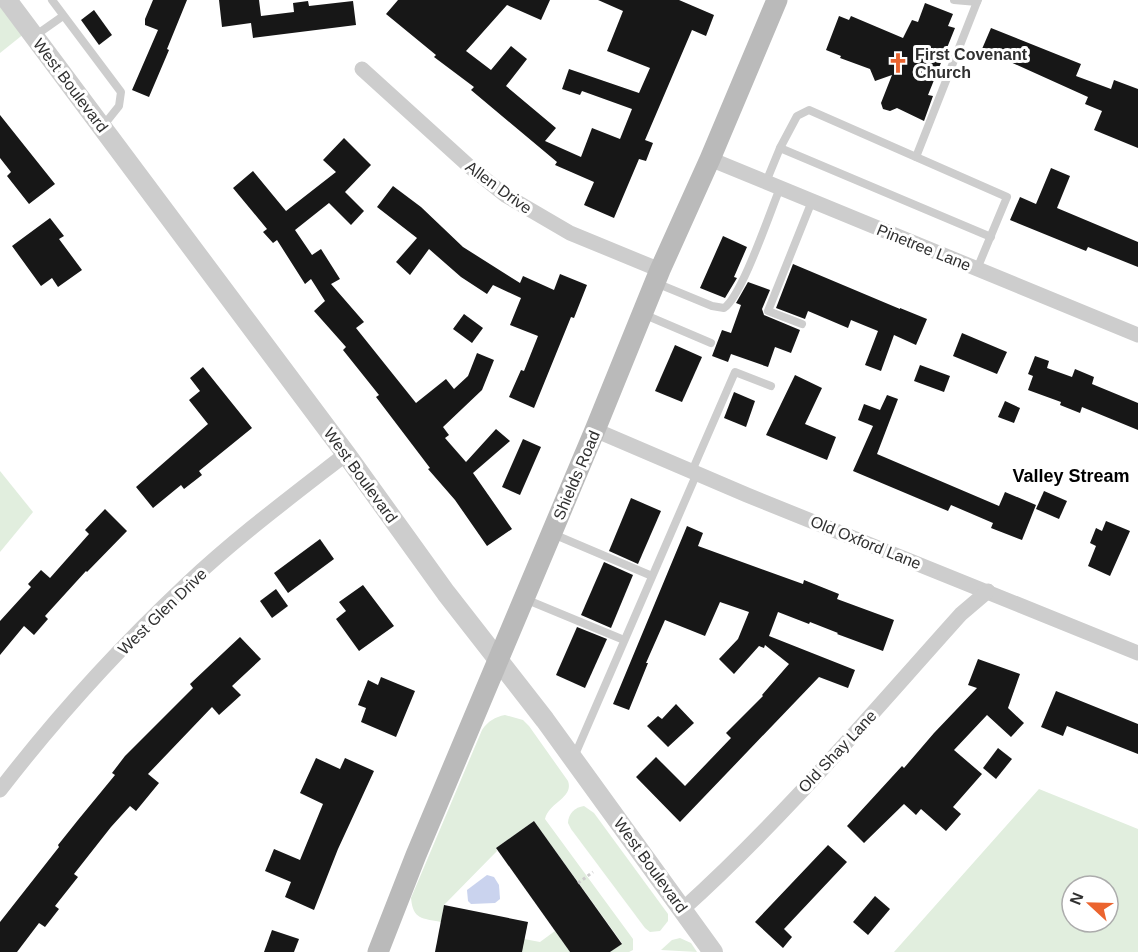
<svg xmlns="http://www.w3.org/2000/svg" width="1138" height="952" viewBox="0 0 1138 952" font-family="Helvetica,sans-serif">
<rect width="100%" height="100%" fill="#fff"/>
<g fill="#e1eede" fill-rule="evenodd">
<polygon points="0,0 30,29 0,53"/>
<polygon points="0,471 33,512 0,552"/>
<path d="M 505,715 L 523,720 L 529,726 L 568,781 C 574,798 549,802 545,819 L 633,939 L 633,950 L 629,952 L 610,952 L 622,943 L 534,821 L 496,848 L 497,851 L 444,905 L 441,922 C 422,918 413,920 411,898 L 482,730 C 488,721 495,717 505,715 Z"/>
<path d="M 1039,789 L 1138,829 L 1138,952 L 894,952 ZM 1072,886 L 1108,886 L 1108,922 L 1072,922 Z"/>
<path d="M 584,806 L 594,813 L 668,914 L 668,921 L 660,931 L 650,932 L 645,928 L 571,829 L 568,823 C 568,814 575,807 584,806 Z"/>
<polygon points="555,931 570,952 521,952 524,939 540,942"/>
<polygon points="680,938 691,943 697,952 661,950 672,940"/>
</g>
<polygon fill="#cad3ee" points="487,875 494,877 499,885 500,899 495,903 471,904 468,901 467,890"/>
<g fill="#171717">
<polygon points="153,0 187,0 167,49 169,50 149,97 132,90 158,30 145,25 145,19"/>
<polygon points="219,0 259,0 261,16 294,12 293,3 308,1 309,6 353,1 356,25 253,38 251,23 222,27"/>
<polygon points="398,0 550,0 541,20 507,5 466,51 491,70 511,46 527,59 506,86 556,128 545,141 581,157 592,128 620,139 632,109 582,91 580,95 562,89 569,69 639,93 650,68 607,51 623,11 598,0 679,0 714,15 706,36 692,30 645,140 653,143 646,161 639,159 614,218 584,205 594,182 555,165 557,162 471,90 474,87 434,57 436,55 386,14"/>
<polygon points="925,3 953,14 948,26 955,28 928,95 933,96 924,121 897,108 890,111 883,109 881,103 892,75 875,81 870,69 840,58 841,56 826,50 839,16 849,20 851,16 903,38 912,20 918,22"/>
<polygon points="94,10 112,35 99,45 81,20"/>
<polygon points="991,28 1081,64 1076,76 1111,89 1114,80 1138,89 1138,148 1094,130 1102,111 1085,104 1088,97 995,55 992,62 979,56"/>
<polygon points="0,115 55,184 29,204 7,176 11,172 0,158"/>
<polygon points="344,138 371,165 345,192 364,211 351,225 329,203 295,230 312,255 321,249 340,279 331,284 364,322 356,328 416,403 446,379 454,389 468,376 477,353 494,360 482,390 443,427 449,435 445,438 466,462 496,429 510,441 473,473 512,529 487,546 455,500 428,469 430,468 376,397 379,395 343,350 346,347 314,311 325,301 311,279 305,284 277,240 273,243 263,232 267,229 233,188 253,171 286,211 336,172 323,160"/>
<polygon points="1051,168 1070,176 1057,208 1138,242 1138,267 1088,247 1086,251 1010,220 1020,197 1036,204"/>
<polygon points="393,186 421,207 463,247 520,283 523,276 554,290 560,274 587,285 574,318 571,317 534,408 509,397 521,370 524,371 538,336 510,325 521,298 493,285 487,294 461,277 429,249 410,275 396,262 417,238 377,207"/>
<polygon points="50,218 64,236 59,239 82,270 58,287 52,278 41,286 12,246"/>
<polygon points="723,236 747,247 734,277 737,278 725,298 700,288"/>
<polygon points="793,264 900,309 900,308 927,319 916,345 894,335 881,371 865,365 878,331 851,320 848,328 808,311 805,319 776,308"/>
<polygon points="748,282 770,290 762,309 764,315 800,330 791,353 775,347 768,367 731,354 728,362 712,356 722,330 731,333 741,305 736,303"/>
<polygon points="464,314 483,328 472,343 453,329"/>
<polygon points="962,333 1007,352 997,374 953,356"/>
<polygon points="675,345 702,357 682,402 655,391"/>
<polygon points="1035,356 1049,361 1047,368 1072,377 1075,369 1094,377 1092,384 1138,403 1138,430 1082,407 1080,413 1060,405 1061,402 1028,390 1033,376 1028,374"/>
<polygon points="920,365 950,376 944,392 914,381"/>
<polygon points="203,367 252,428 199,471 202,475 184,489 181,485 153,508 136,487 208,424 189,400 200,391 190,378"/>
<polygon points="795,375 822,388 805,424 836,437 827,460 766,435"/>
<polygon points="734,392 755,401 746,427 724,418"/>
<polygon points="887,395 898,399 877,454 999,506 1005,492 1036,505 1022,540 991,528 993,523 951,505 948,511 853,471 873,426 858,420 864,404 880,410"/>
<polygon points="1005,401 1020,408 1014,423 998,417"/>
<polygon points="523,439 541,447 520,495 502,487"/>
<polygon points="1044,491 1067,501 1059,519 1036,509"/>
<polygon points="631,498 661,511 638,564 609,551"/>
<polygon points="105,509 127,531 87,572 86,571 45,616 48,619 34,635 24,626 0,655 0,621 31,587 28,584 41,570 50,578 89,534 85,530"/>
<polygon points="1106,521 1130,531 1110,576 1088,566 1096,546 1090,543 1096,528 1102,531"/>
<polygon points="687,526 703,533 698,546 803,584 804,580 839,594 837,599 894,620 883,651 837,634 838,633 810,622 809,624 778,612 769,636 855,670 848,688 819,677 680,822 636,777 656,757 685,786 731,738 726,733 763,696 762,695 789,664 765,645 764,648 759,646 734,674 719,659 738,639 749,612 720,602 705,636 665,620 646,663 648,663 629,710 613,704"/>
<polygon points="320,539 334,559 288,593 274,573"/>
<polygon points="604,562 633,575 611,628 581,615"/>
<polygon points="363,585 394,626 359,651 336,619 346,611 339,602"/>
<polygon points="276,589 288,606 272,618 260,601"/>
<polygon points="577,627 607,639 585,688 556,675"/>
<polygon points="240,637 261,659 232,686 241,695 219,715 212,707 148,774 159,783 136,811 130,806 111,827 74,874 78,877 55,906 59,909 45,927 39,923 17,952 0,952 0,922 59,847 58,845 78,820 115,775 112,773 125,756 193,688 190,684"/>
<polygon points="978,659 1020,674 1008,708 1024,723 1011,737 987,715 954,750 982,774 953,807 961,814 946,831 921,809 916,815 904,804 864,843 847,826 902,766 904,768 934,733 977,688 968,685"/>
<polygon points="381,677 415,691 396,737 361,722 366,708 358,705 368,680 378,685"/>
<polygon points="1056,691 1138,724 1138,754 1067,726 1063,736 1041,727"/>
<polygon points="676,704 694,723 668,747 647,726 658,716 662,719"/>
<polygon points="998,748 1012,759 996,779 983,768"/>
<polygon points="316,758 340,769 345,758 374,771 338,849 314,910 285,897 291,882 265,871 274,849 300,860 323,804 300,793"/>
<polygon points="534,821 622,944 610,952 570,952 496,848"/>
<polygon points="828,845 847,862 784,929 792,937 783,948 755,922"/>
<polygon points="875,896 890,909 868,935 853,922"/>
<polygon points="444,905 528,922 522,952 435,952"/>
<polygon points="272,930 299,939 294,952 264,952"/>
</g>
<g fill="none" stroke-linecap="round" stroke-linejoin="round">
<polyline stroke="#cdcdcd" stroke-width="3" stroke-dasharray="3 3" stroke-linecap="butt" points="578,883 593,872"/>
<g stroke="#cdcdcd" stroke-width="8">
<polyline points="52,0 121,92 119,106 103,126"/>
<polyline points="954,0 977,2 978,0"/>
<polyline points="36,35 63,16"/>
<polyline points="780,148 991,237"/>
<polyline points="916,157 977,2"/>
<polyline points="766,182 780,148 797,116 809,110 1007,197 977,269"/>
<path d="M 656,283 L 712,306 L 724,308 C 742,296 770,212 780,188"/>
<polyline points="643,314 711,343"/>
<polyline points="802,324 768,311 812,201"/>
<polyline points="692,471 735,372 771,386"/>
<polyline points="553,534 652,576"/>
<polyline points="525,599 624,640"/>
<polyline points="574,757 697,473"/>
</g>
<g stroke="#cdcdcd" stroke-width="15">
<polyline points="362,69 470,167 505,195 570,233 660,270"/>
<polyline points="710,159 1138,335"/>
<polyline points="595,430 747,495 1138,653"/>
<path d="M 0,790 C 57,716 119,648 187,584 C 237,537 292,496 346,454"/>
<path d="M 683,909 C 783,819 871,714 961,614 L 988,591"/>
</g>
<polyline stroke="#cdcdcd" stroke-width="20" points="7,0 346,454 446,593 545,720 713,952"/>
<polyline stroke="#bababa" stroke-width="21" points="378,952 416,855 595,430 660,270 710,159 777,0"/>
</g>
<defs>
<g id="church-bare" transform="scale(1.62)"><path d="M-1.2-6h2.4v3.5h3.3v2.4h-3.3V6h-2.4V-.1h-3.3v-2.4h3.3Z" fill="#eb642f" stroke="#fff" stroke-width="2.5" paint-order="stroke"/></g>
</defs>
<g fill-rule="evenodd">
<use href="#church-bare" x="898" y="63"/>
</g>
<g text-anchor="middle" stroke-width="6" stroke-linejoin="round" paint-order="stroke">
<g font-size="16" font-weight="bold" fill="#303030" stroke="#fff" text-anchor="start">
<text x="915" y="60">First Covenant<tspan x="915" dy="18">Church</tspan></text>
</g>
<g font-size="16" fill="#303030" stroke="#fff">
<text transform="translate(71 85) rotate(53)" y="6">West Boulevard</text>
<text transform="translate(499 187) rotate(36)" y="6">Allen Drive</text>
<text transform="translate(924 247) rotate(22)" y="6">Pinetree Lane</text>
<text transform="translate(361 475) rotate(54)" y="6">West Boulevard</text>
<text transform="translate(576 475) rotate(-67)" y="6">Shields Road</text>
<text transform="translate(866 542) rotate(22)" y="6">Old Oxford Lane</text>
<text transform="translate(162 611) rotate(-44)" y="6">West Glen Drive</text>
<text transform="translate(837 751) rotate(-47)" y="6">Old Shay Lane</text>
<text transform="translate(651 865) rotate(54)" y="6">West Boulevard</text>
</g>
<g font-size="18" font-weight="bold" fill="#000" stroke="#fff">
<text x="1071" y="482">Valley Stream</text>
</g>
</g>
<g transform="translate(1090 904) rotate(292)"><circle r="28" fill="#ffffff" stroke="#acacac" stroke-width="1.5"/>
<path d="M0-4.5L10 22L0 15L-10 22Z" fill="#eb642f"/>
<text y="-9" font-size="16" font-weight="bold" text-anchor="middle" fill="#303030">N</text>
</g>
</svg>
